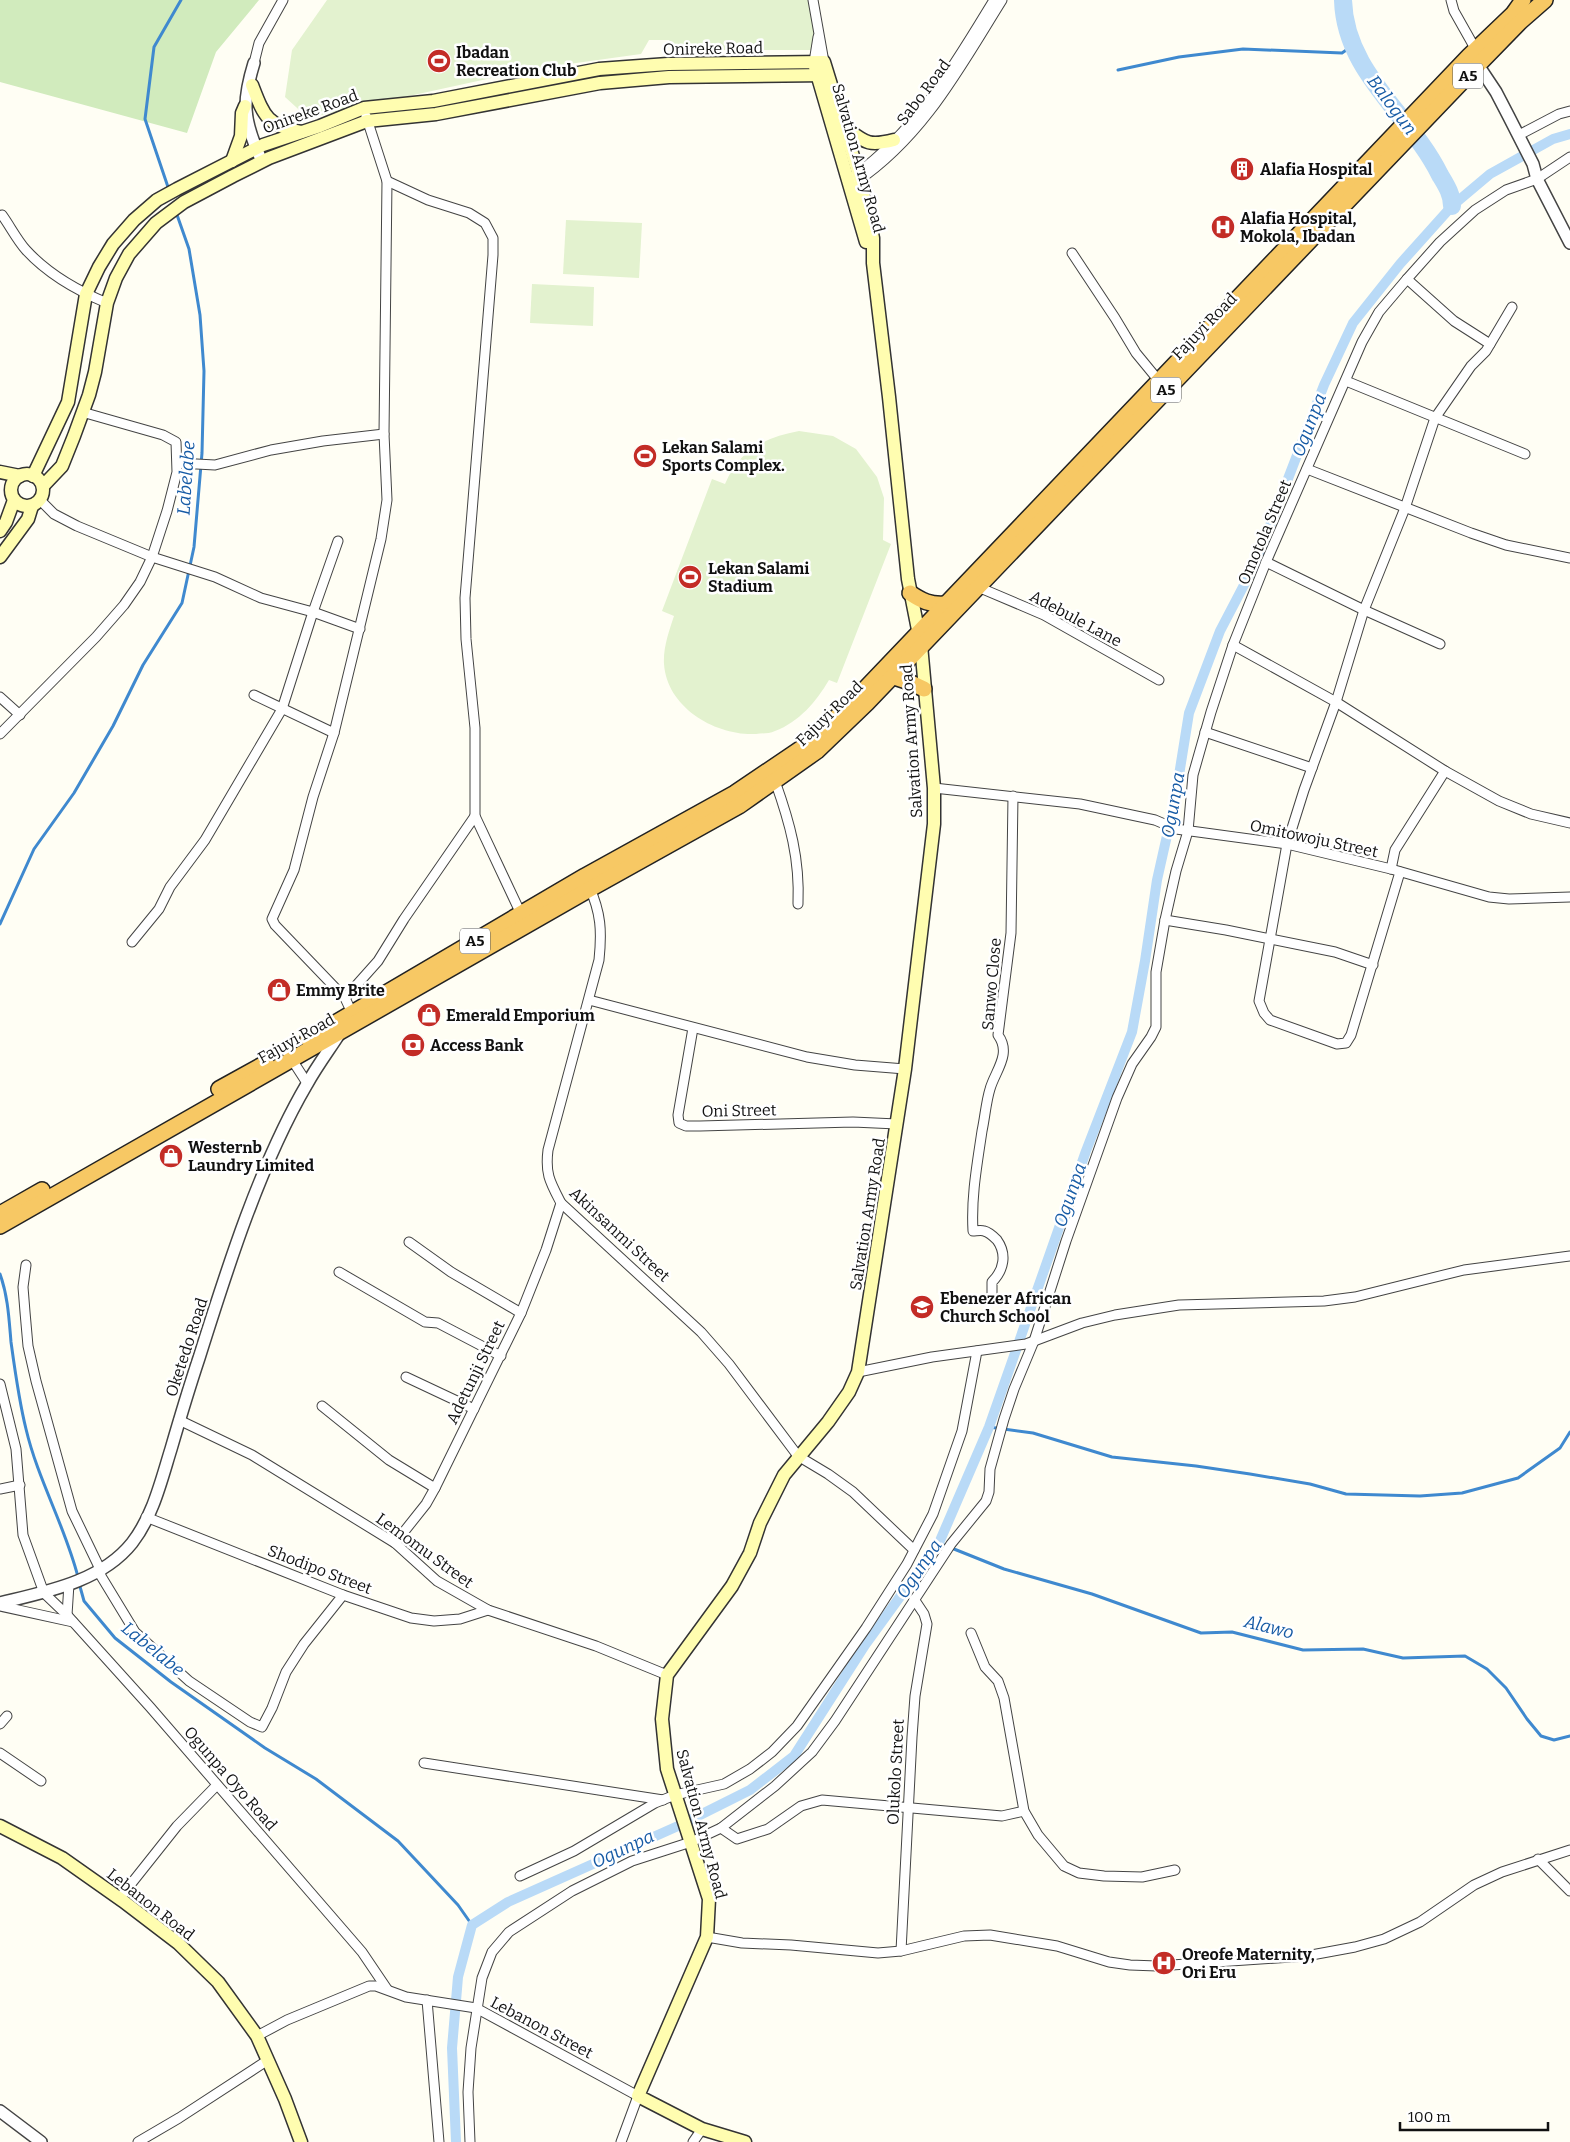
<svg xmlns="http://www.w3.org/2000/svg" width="1570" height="2142" viewBox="0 0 1570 2142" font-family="Bitter,serif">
<rect width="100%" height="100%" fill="#fffef4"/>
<polygon fill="#d1ebbd" points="0,0 259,0 216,52 187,133 0,82"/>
<g fill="#e3f2cf">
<polygon points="327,0 814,0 818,16 813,50 675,50 669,40 649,40 641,54 533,69 308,118 285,97 292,50"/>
<polygon points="566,220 642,223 639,278 563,274"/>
<polygon points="532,284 594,287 593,326 530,323"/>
<path d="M 799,431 L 833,436 L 856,449 L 877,477 L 884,498 L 883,540 L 891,544 L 837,683 L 829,680 C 816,702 799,722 775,731 C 769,734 762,733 756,734 C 716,736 667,708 664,664 C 663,648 669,631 674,616 L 662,611 L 712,479 L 725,484 C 740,449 764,438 799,431 Z"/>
</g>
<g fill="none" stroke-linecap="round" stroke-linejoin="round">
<g stroke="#3f89cf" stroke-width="3">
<polyline points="1118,70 1179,57 1243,49 1342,53 1352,46"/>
<polyline points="169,190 145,119 154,47 181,0"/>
<polyline points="0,924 34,849 74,793 113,726 143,665 182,603 194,547 202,453 204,371 200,315 189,249 176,212"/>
<path d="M 0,1274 C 8,1296 9,1319 11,1342 C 15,1371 19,1401 26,1429 C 38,1480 65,1526 78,1577"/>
<polyline points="989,1427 1033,1433 1112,1457 1196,1466 1250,1474 1310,1484 1346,1494 1420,1496 1462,1493 1518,1478 1560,1448 1570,1432"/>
<polyline points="939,1543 1004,1569 1092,1594 1201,1633 1232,1632 1303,1650 1363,1649 1403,1658 1465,1656 1487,1669 1506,1688 1527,1719 1541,1736 1554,1740 1570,1736"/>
<polyline points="79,1583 84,1601 115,1638 171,1682 265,1748 316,1779 398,1841 458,1905 472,1925"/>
</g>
<polyline stroke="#b9daf7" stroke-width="10" points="456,2142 452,2048 458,1977 472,1925 508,1902 678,1826 750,1790 794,1756 865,1645 939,1543 989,1427 1086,1151 1132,1032 1145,961 1157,880 1175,800 1189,713 1220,631 1256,562 1324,385 1353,323 1400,264 1452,206 1490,174 1553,139 1570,134"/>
<path stroke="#b9daf7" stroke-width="18" d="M 1343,0 C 1345,73 1410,114 1440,175 C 1446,185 1452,194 1452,206"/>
<g stroke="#444" stroke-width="11">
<g id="minor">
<polyline points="813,0 824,62"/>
<polyline points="1451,0 1454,11 1476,50"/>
<polyline points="814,62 818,37"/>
<polyline points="254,63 259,43 283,0"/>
<polyline points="1519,135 1559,114 1570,111"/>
<path d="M 855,175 C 917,130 955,64 994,0"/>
<polyline points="387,181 428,200 469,213 485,223 493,238 493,255 465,598 466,639 475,728 475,816 522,916"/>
<path d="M 856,182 C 924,136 960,67 1002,0"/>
<path d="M 2,215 C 10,226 17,240 26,250 C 47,273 78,291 107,303"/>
<polyline points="1072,253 1115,318 1136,353 1159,381"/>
<polyline points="1407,279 1454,321 1490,344"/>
<polyline points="1346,381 1525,454"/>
<polyline points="178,463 215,465 271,450 323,441 384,434"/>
<polyline points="1307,469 1471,533 1506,545 1570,558"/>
<polyline points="40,500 54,514 77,526 152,557 215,577 261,598 313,612 360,629"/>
<polyline points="1266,562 1364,610 1440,644"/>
<polyline points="978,587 1044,615 1159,680"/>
<polyline points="1233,645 1336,702 1445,771 1499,801 1531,814 1570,823"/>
<polyline points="254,695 334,733"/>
<polyline points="0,697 20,715"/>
<polyline points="1205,732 1312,768"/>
<polyline points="0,734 96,637 124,605 140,582 152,557 167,511 177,472 176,442 163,435 82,412"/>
<path d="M 775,781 C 790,823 800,859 798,904"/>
<polyline points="934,788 1080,804 1155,820 1176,829 1287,844 1391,869 1489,897 1509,899 1570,897"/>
<polyline points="1391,869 1395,850 1445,771"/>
<polyline points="1400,872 1351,1035 1346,1043 1337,1044 1270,1020 1264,1013 1259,1001 1287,844 1304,790 1336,702 1364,610 1405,508 1435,418 1471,366 1486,351 1512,307"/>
<path d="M 589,886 C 601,913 602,931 599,960 L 548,1150 C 545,1174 550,1182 561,1203 L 701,1332 L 729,1364 L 798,1456 L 828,1474 L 853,1492 L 914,1550"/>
<polyline points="1165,920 1226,930 1335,952 1373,965"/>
<polyline points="132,942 159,909 170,887 205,840 282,709 313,612 338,541"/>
<polyline points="345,998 378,961 404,919 475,816"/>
<polyline points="589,1000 807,1057 855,1065 905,1069"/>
<polyline points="352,1013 345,998 275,925 272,919 294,870 313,797 334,733 381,539 387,500 384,434 387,181 366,116"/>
<polyline points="693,1028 678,1115 679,1123 686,1126 700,1126 853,1122 897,1124"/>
<polyline points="287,1052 307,1083"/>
<polyline points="409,1242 451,1272 521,1313"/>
<polyline points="26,1265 23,1287 25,1312 28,1346 36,1381 72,1511 100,1569 101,1576 135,1632 189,1681 250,1722 262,1727 272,1708 286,1672 304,1644 343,1595"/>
<polyline points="339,1272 425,1322 438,1323 501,1356"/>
<path d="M 992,1295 L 992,1282 C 1004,1270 1007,1254 997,1240 C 994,1237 989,1232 984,1231 C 981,1230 976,1231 973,1231 C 971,1197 977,1165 982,1131 C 985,1117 986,1102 990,1089 C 995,1071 1012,1054 998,1035 L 1011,933 L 1013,796"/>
<polyline points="858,1372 932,1357 1026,1344 1082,1323 1115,1315 1179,1305 1324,1301 1355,1297 1464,1270 1570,1256"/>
<polyline points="406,1377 474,1409"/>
<polyline points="0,1384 16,1449 23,1535 44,1593 67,1615 150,1707 362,1952 387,1989"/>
<polyline points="322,1406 389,1460 435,1488"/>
<polyline points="179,1420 252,1455 395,1543 437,1581 488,1610 596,1646 667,1675"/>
<polyline points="0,1489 20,1485"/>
<polyline points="146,1517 343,1595 411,1618 434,1621 460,1619 488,1610"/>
<polyline points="395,1543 426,1504 435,1488 521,1313 546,1250 561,1203"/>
<polyline points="0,1606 73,1622"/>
<polyline points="67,1615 69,1584"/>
<polyline points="971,1633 985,1667 998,1681 1004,1698 1024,1811 1038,1835 1064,1866 1079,1873 1104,1876 1142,1877 1175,1870"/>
<polyline points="0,1724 7,1716"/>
<polyline points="0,1753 41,1781"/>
<polyline points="424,1763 663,1800"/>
<polyline points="721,1828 737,1839 768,1829 801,1806 822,1800 1002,1816 1024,1811"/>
<polyline points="1538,1859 1570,1891"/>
<polyline points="520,1876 574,1851 655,1803 675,1795 724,1784 750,1769 772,1752 797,1726 866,1628 907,1564 933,1514 962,1431 977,1351"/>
<polyline points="119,1899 177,1826 217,1785"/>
<polyline points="707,1937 742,1943 791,1945 878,1953 901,1951 964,1936 990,1935 1057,1946 1109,1962 1130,1965 1157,1966 1306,1956 1355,1947 1384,1939 1420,1922 1474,1885 1502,1872 1570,1850"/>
<polyline points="901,1951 912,1737 915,1696 927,1624 924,1614 914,1599"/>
<polyline points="427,2000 439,2142"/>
<polyline points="257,2036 287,2020 369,1986 376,1986 406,1997 476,2008 638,2096 621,2142"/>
<polyline points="138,2142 179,2118 268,2060"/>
<polyline points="470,2142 468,2092 471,2048 482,1978 492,1952 509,1932 572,1891 632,1861 691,1842 721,1828 775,1786 812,1752 835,1721 951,1544 986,1501 989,1492 990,1469 1004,1419 1014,1389 1034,1341 1066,1241 1117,1098 1132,1064 1151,1037 1156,1027 1156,972 1165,920 1176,871 1188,831 1193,775 1211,712 1233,645 1266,562 1362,342 1379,312 1407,279 1440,242 1475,210 1506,190 1537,179 1570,157"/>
<polyline points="693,2142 702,2129"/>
</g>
</g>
<g stroke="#444" stroke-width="14">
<g id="tertiary">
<path d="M 254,63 C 242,102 243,119 260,157"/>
<polyline points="1478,65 1496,92 1509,117 1533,164 1537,179 1570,243"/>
<path d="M 0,1603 C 45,1592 101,1582 132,1543 C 153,1516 161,1481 171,1449 C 180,1418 189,1388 199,1358 C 227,1269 260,1164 307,1084 C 317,1066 329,1050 340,1033"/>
<polyline points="0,2111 41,2142"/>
</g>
</g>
<g stroke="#333" stroke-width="15">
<g id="secondary">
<polyline points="815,67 866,242"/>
<path d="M 252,85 C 264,116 267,126 301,132"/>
<path d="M 843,126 C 865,142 867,147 894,140"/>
<polyline points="232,161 241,136 242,113 245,106"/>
<polyline points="0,472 20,476"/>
<circle cx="27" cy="490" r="16"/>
<polyline points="33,476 68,402 86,294 99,267 113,244 134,220 157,200 177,189 263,145 320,126 364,108 433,101 599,69 668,64 824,62 860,179 873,238 873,263 889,397 908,579 921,645 934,788 934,824 905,1069 858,1372 849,1392 828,1422 784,1475 760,1523 750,1553 732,1586 667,1675 662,1719 667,1769 709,1899 707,1937 638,2096 702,2129 745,2142"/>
<polyline points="43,486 62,466 74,436 89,395 95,372 107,303 116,278 129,254 156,223 184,202 233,176 269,158 367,121 436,114 600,83 669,77 827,75"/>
<polyline points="0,531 6,522 14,500"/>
<polyline points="0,557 28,519 32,506"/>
<polyline points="0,1826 62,1858 123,1901 178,1943 218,1982 257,2036 285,2099 301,2142"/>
</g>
</g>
<g stroke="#222" stroke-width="18">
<g id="trunk">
<path d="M 910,593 C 922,601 930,605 945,604"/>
<polyline points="891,676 909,682 924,689"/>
<polyline points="308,1039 585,876 735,793 812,741 862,692 1469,56 1513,14 1523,0"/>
<polyline points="219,1089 266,1063"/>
<polyline points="0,1214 42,1190"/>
<polyline points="0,1226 590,889 739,806 817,751 867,703 1478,65 1521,21 1545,0"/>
</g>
</g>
<use href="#minor" stroke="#fff" stroke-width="9"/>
<use href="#tertiary" stroke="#fff" stroke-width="11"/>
<use href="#secondary" stroke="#fffdb0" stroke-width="12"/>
<use href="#trunk" stroke="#f7c864" stroke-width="15"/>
</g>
<defs>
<g id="stadium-disc" transform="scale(1.25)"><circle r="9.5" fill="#c32c26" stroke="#fff"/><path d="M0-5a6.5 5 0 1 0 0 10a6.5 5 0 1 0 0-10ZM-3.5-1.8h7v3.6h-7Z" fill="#fff"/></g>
<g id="building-disc" transform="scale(1.25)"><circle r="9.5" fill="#c32c26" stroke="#fff"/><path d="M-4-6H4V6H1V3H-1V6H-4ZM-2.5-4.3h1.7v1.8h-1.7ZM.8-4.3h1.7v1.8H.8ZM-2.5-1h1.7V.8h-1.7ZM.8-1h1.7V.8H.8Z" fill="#fff"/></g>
<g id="hospital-disc" transform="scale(1.25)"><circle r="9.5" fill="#c32c26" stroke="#fff"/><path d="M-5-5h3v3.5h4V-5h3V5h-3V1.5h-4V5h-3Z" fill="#fff"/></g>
<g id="shop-disc" transform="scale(1.25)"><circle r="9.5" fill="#c32c26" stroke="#fff"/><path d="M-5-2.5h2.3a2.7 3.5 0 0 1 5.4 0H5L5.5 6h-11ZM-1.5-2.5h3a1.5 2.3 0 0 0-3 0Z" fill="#fff"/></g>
<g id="bank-disc" transform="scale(1.25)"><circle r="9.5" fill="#c32c26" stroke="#fff"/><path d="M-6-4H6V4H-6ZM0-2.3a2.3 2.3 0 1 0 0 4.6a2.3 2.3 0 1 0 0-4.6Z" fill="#fff"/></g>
<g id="school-disc" transform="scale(1.25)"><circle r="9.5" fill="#c32c26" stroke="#fff"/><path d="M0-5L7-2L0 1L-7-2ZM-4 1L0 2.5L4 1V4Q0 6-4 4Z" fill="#fff"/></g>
</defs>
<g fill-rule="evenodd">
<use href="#stadium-disc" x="439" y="61"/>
<use href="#building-disc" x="1242" y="169"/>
<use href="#hospital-disc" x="1223" y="227"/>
<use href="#stadium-disc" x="645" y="456"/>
<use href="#stadium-disc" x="690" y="577"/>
<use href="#shop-disc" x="279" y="990"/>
<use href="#shop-disc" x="429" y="1015"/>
<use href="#bank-disc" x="413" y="1045"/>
<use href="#shop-disc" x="171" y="1156"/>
<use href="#school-disc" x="922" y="1307"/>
<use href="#hospital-disc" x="1164" y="1963"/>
</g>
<g text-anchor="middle" stroke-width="5" stroke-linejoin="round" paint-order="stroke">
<g fill="#fff" stroke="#585858" stroke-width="1">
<rect x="1453" y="63.5" width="30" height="25" rx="4"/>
<rect x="1151" y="377.5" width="30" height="25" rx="4"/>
<rect x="460" y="928.5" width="30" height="25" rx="4"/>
</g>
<g font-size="15" font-weight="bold" fill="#111">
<text x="1468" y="81">A5</text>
<text x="1166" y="395">A5</text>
<text x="475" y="946">A5</text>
</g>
<g font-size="16" fill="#111" stroke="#fff">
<text transform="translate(713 48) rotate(-1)" y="6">Onireke Road</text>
<text transform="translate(923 92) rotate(-53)" y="6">Sabo Road</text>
<text transform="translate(310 111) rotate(-20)" y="6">Onireke Road</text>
<text transform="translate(859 158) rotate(74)" y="6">Salvation Army Road</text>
<text transform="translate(1204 326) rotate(-46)" y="6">Fajuyi Road</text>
<text transform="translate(1264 532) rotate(-67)" y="6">Omotola Street</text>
<text transform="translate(1076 618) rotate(28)" y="6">Adebule Lane</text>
<text transform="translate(829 713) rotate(-44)" y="6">Fajuyi Road</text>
<text transform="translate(911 741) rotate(-94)" y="6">Salvation Army Road</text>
<text transform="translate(1314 838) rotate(12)" y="6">Omitowoju Street</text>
<text transform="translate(991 984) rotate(-85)" y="6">Sanwo Close</text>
<text transform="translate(296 1038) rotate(-29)" y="6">Fajuyi Road</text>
<text transform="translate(739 1110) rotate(-1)" y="6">Oni Street</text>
<text transform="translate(867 1214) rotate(-81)" y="6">Salvation Army Road</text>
<text transform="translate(620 1234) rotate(43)" y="6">Akinsanmi Street</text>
<text transform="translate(186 1347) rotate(-72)" y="6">Oketedo Road</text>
<text transform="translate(475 1372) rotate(-64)" y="6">Adetunji Street</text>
<text transform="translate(425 1550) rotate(36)" y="6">Lemomu Street</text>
<text transform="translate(320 1569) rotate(21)" y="6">Shodipo Street</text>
<text transform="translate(895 1772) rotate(-87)" y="6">Olukolo Street</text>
<text transform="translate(231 1778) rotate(49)" y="6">Ogunpa Oyo Road</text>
<text transform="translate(702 1824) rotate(75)" y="6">Salvation Army Road</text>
<text transform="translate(151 1904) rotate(38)" y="6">Lebanon Road</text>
<text transform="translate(542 2027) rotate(28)" y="6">Lebanon Street</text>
</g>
<g font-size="16" font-weight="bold" fill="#111" stroke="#fff" text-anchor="start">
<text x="456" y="58">Ibadan<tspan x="456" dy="18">Recreation Club</tspan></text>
<text x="1260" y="175">Alafia Hospital</text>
<text x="1240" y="224">Alafia Hospital,<tspan x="1240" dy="18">Mokola, Ibadan</tspan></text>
<text x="662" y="453">Lekan Salami<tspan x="662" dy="18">Sports Complex.</tspan></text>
<text x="708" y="574">Lekan Salami<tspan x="708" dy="18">Stadium</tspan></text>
<text x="296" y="996">Emmy Brite</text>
<text x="446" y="1021">Emerald Emporium</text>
<text x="430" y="1051">Access Bank</text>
<text x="188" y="1153">Westernb<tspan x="188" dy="18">Laundry Limited</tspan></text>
<text x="940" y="1304">Ebenezer African<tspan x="940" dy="18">Church School</tspan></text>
<text x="1182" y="1960">Oreofe Maternity,<tspan x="1182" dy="18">Ori Eru</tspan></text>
</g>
<g font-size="18" font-style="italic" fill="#175ba5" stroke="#fff">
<text transform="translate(1392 105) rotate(53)" y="6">Balogun</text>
<text transform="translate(1309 425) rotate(-69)" y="6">Ogunpa</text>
<text transform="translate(186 478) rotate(-86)" y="6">Labelabe</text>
<text transform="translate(1173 805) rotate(-80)" y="6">Ogunpa</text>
<text transform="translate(1070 1195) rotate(-71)" y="6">Ogunpa</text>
<text transform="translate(919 1569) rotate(-56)" y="6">Ogunpa</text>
<text transform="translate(1269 1627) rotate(14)" y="6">Alawo</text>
<text transform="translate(153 1649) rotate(39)" y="6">Labelabe</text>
<text transform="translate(623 1849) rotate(-25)" y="6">Ogunpa</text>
</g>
</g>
<path d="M1400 2122v8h148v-8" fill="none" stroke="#111111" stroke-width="2.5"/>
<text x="1408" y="2122" font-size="15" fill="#111111" stroke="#ffffff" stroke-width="4" paint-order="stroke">100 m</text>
</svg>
